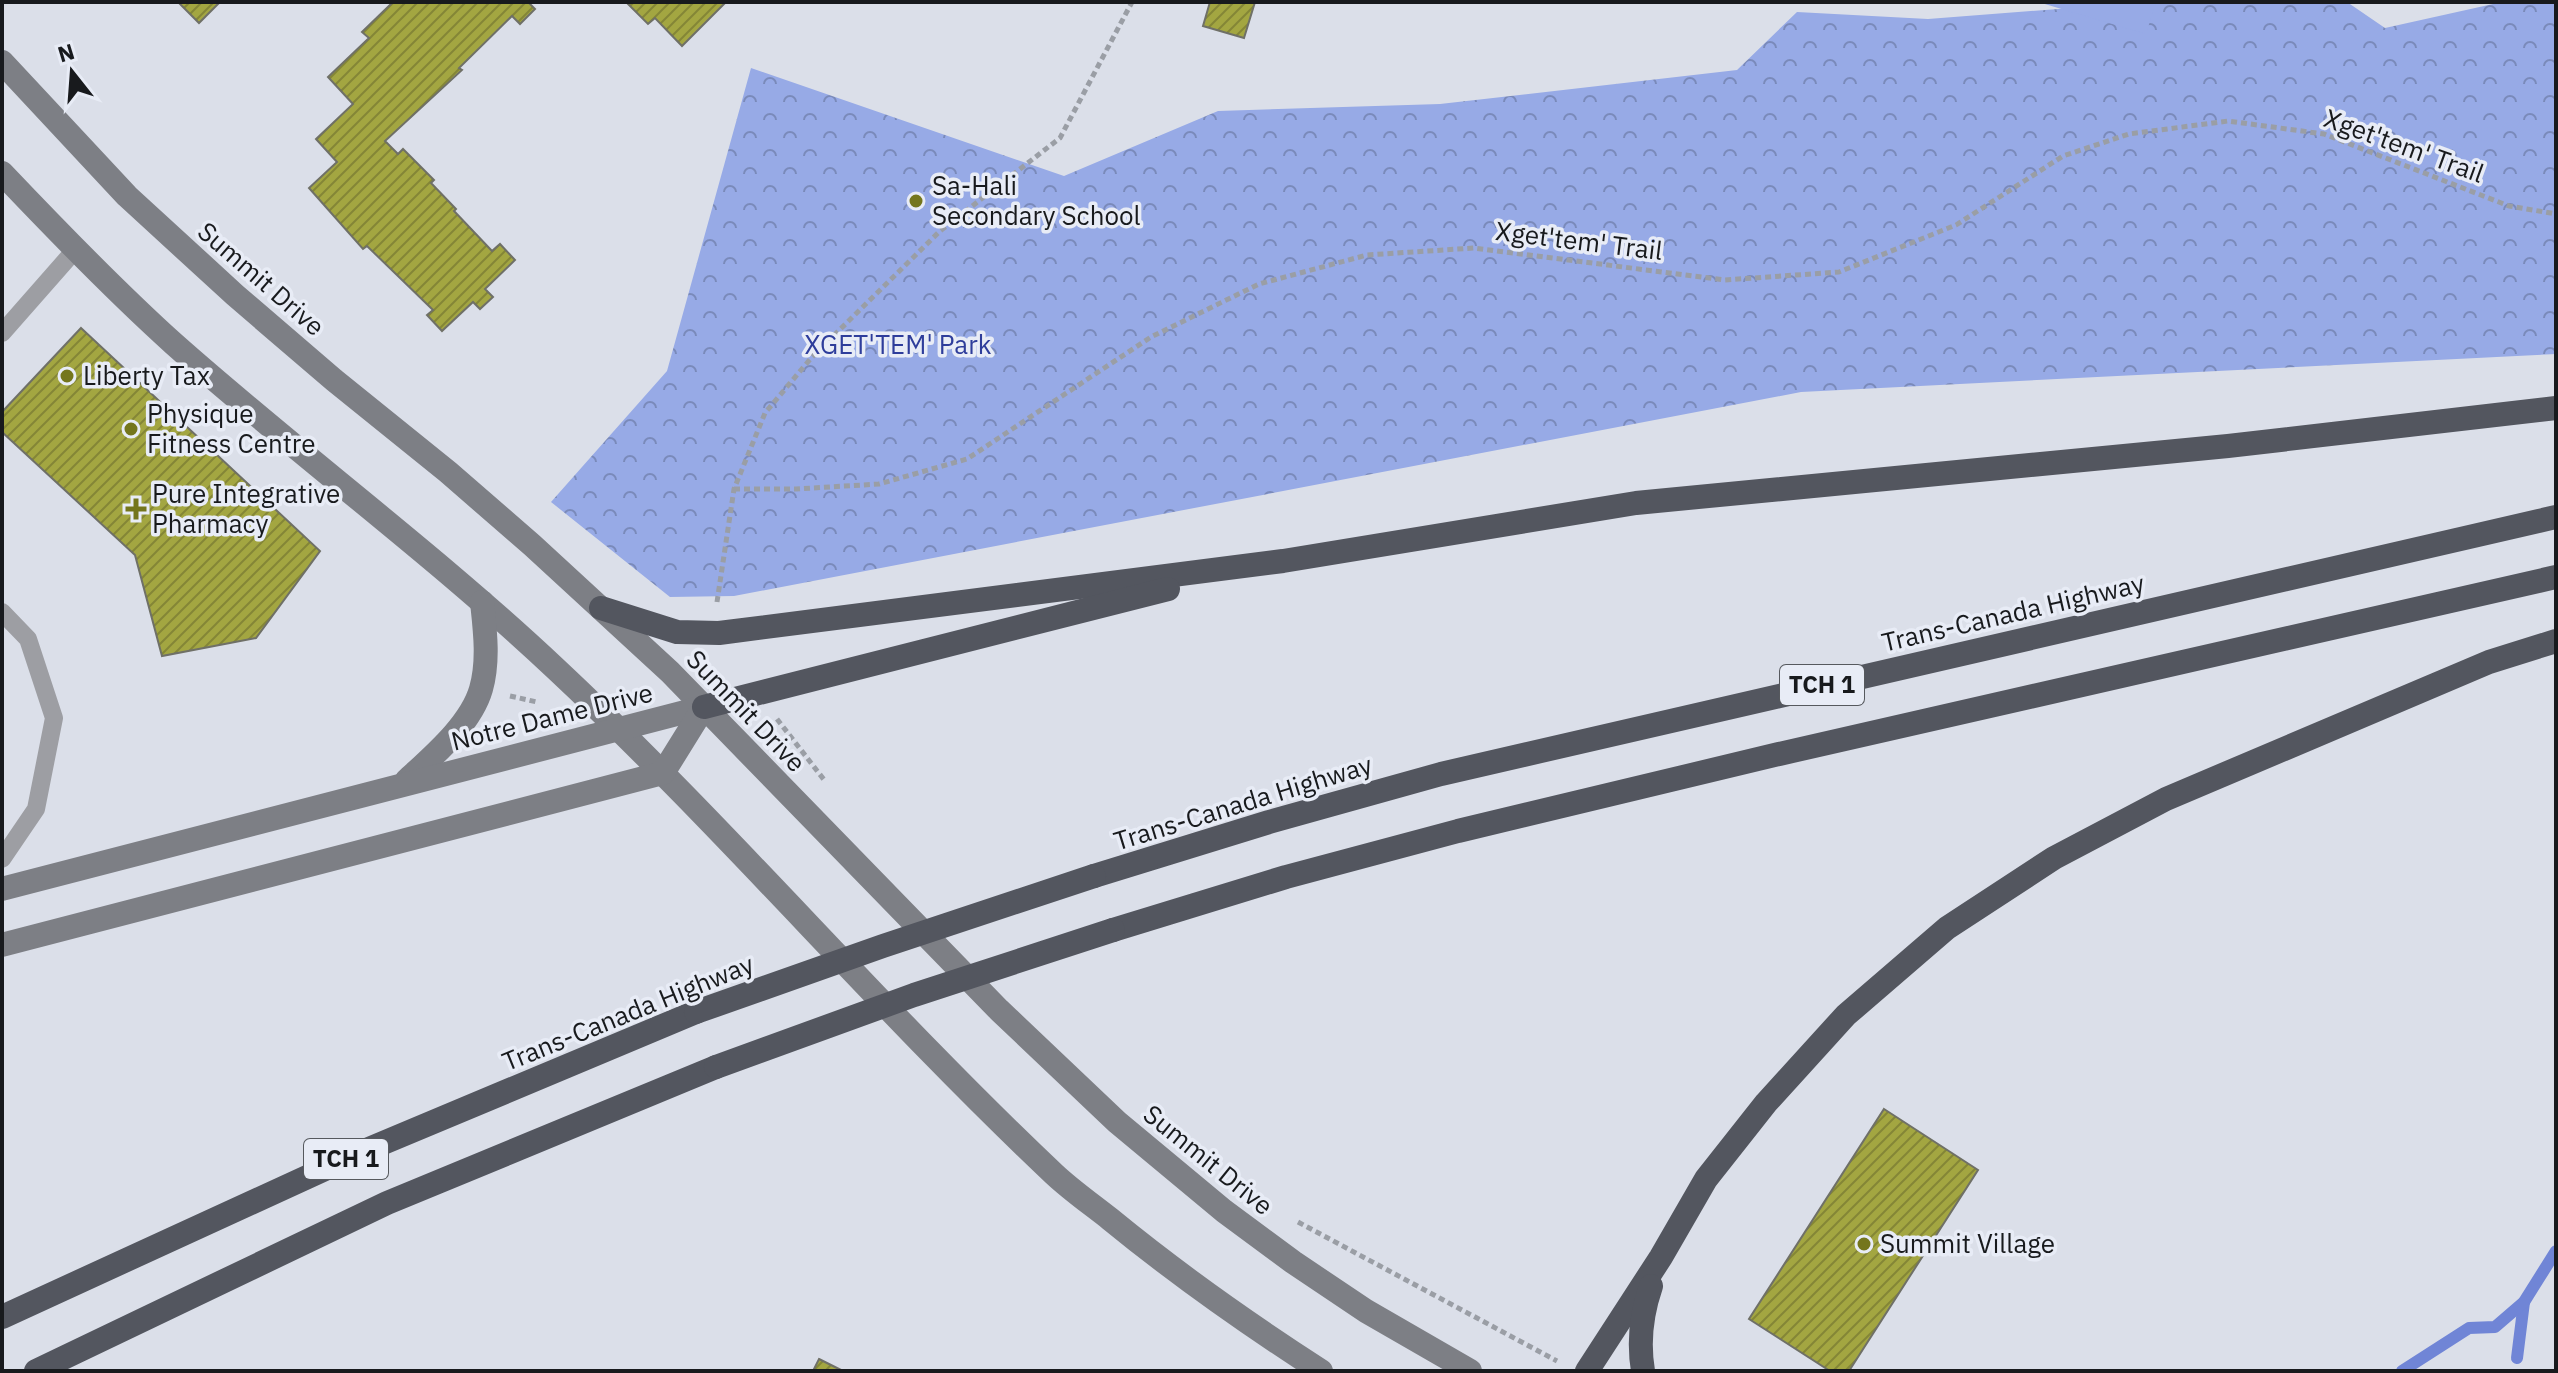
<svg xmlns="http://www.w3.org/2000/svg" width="2558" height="1373" viewBox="0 0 2558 1373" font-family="'IBM Plex Sans',sans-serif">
<defs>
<pattern id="park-crowns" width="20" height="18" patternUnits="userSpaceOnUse" patternTransform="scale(2)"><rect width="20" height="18" fill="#97aae6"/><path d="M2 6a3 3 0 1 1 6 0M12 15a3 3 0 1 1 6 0" fill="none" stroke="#7a8aba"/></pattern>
<pattern id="building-hatch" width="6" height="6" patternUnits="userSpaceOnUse" patternTransform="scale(2)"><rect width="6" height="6" fill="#a3a641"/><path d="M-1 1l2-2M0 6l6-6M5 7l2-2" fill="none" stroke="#848636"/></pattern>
</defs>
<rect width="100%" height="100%" fill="#dbdfe9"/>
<polygon fill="url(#park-crowns)" points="2075,2 2347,2 2385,28 2502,2 2556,2 2556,354 1801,392 734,596 670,597 551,502 667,371 751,68 1064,176 1218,111 1440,104 1737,70 1797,12 1928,19 2071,8"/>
<polygon fill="#97aae6" points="2038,2 2156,2 2146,34"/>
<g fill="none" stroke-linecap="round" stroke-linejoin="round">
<g stroke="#7085d6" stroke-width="12">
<polyline points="2517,1358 2524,1302"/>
<polyline points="2402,1371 2469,1328 2495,1327 2524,1302 2556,1251"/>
</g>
</g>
<g fill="url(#building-hatch)" stroke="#6f7067" stroke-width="2">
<polygon points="178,2 220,2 199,23"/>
<polygon points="393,2 528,2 535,9 520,24 512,16 459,68 462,70 385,141 398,154 403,149 434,180 431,183 456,209 454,211 492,251 500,244 515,260 485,289 493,297 480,309 473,302 442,331 427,315 433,310 367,246 363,249 309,188 337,162 316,139 353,104 328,77 369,38 362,32"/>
<polygon points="626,2 726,2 682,46 655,18 648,24"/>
<polygon points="1210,2 1255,2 1244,38 1203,26"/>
<polygon points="81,328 320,551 256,638 162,656 135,555 2,432 2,412"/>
<polygon points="1884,1109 1978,1170 1849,1371 1830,1371 1749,1319"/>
<polygon points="819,1359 843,1371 813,1371"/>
</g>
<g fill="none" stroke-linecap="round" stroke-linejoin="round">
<g stroke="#9a9ea5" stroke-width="5" stroke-dasharray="6 4" stroke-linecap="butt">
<polyline points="734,489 796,489 879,484 967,459 1151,337 1259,284 1367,255 1474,248 1725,280 1839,272 1956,225 2063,156 2129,134 2228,121 2324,134 2509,206 2556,214"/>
<polyline points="717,602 734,489 765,413 812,357 940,231 1060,138 1132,2"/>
<polyline points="510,696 537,702"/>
<polyline points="777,719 825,781"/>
<polyline points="1298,1222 1557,1361"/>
</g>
<g stroke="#9d9ea3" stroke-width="18">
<polyline points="2,333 75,250"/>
<polyline points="2,612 28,639 54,718 36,809 2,859"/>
</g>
<g stroke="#7d7f85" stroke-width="24">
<polyline points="2,62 127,196 235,295 334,380 448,472 532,545 670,672 999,1010 1117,1122 1224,1211 1293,1262 1366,1311 1470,1371"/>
<path d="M 2,173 C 58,232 114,290 174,344 C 299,455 434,554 556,669 C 729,831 882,1012 1054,1174 C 1071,1190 1091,1204 1110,1219 C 1177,1274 1248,1324 1321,1371"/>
<path d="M 407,780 C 433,756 471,724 481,689 C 489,661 485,630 482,602"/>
<polyline points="2,889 704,707"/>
<polyline points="2,945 663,773 704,707"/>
</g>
<g stroke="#53565f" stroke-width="24">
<polyline points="601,608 677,632 719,633 1283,561 1636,503 2228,446 2556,408"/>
<polyline points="704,707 1168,589"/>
<polyline points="1094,876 1269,822 1441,774 2556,517"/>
<polyline points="1113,930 1286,877 1458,831 1779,754 2556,577"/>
<polyline points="2,1317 364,1151 696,1012"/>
<polyline points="36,1371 387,1203 716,1067"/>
<polyline points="1587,1371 1661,1257 1706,1179 1766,1103 1846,1015 1947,928 2054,858 2166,799 2489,662 2556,641"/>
<path d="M 1643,1371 C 1638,1341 1641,1315 1651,1286"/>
</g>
<g stroke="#53565f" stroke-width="24">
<polyline points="696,1012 883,946 1094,876"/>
<polyline points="716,1067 914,995 1113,930"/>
</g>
</g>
<g fill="#74761d" stroke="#e8ecf6" stroke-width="3">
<circle cx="916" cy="201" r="8"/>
<circle cx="67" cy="376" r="8"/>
<circle cx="131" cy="429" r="8"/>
<path d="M132 497h8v8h8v8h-8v8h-8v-8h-8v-8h8z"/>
<circle cx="1864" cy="1244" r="8"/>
</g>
<g text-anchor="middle" stroke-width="7" stroke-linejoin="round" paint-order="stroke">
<g fill="#e8ecf6" stroke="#56595e" stroke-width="2">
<rect x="1780" y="665" width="84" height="40" rx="6"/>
<rect x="304" y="1139" width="84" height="40" rx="6"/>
</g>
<g font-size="24" font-weight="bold" fill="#181a1d">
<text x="1822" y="693">TCH 1</text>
<text x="346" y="1167">TCH 1</text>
</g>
<g font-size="26" fill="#181a1d" stroke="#e8ecf6">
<text transform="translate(2404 146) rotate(20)" y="9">Xget'tem' Trail</text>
<text transform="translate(1579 241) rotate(7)" y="9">Xget'tem' Trail</text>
<text transform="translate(261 279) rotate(41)" y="9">Summit Drive</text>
<text transform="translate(2013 613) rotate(-13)" y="9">Trans-Canada Highway</text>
<text transform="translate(746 711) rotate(46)" y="9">Summit Drive</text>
<text transform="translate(552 717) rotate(-14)" y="9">Notre Dame Drive</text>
<text transform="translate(1243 803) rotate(-17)" y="9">Trans-Canada Highway</text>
<text transform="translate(628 1013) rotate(-22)" y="9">Trans-Canada Highway</text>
<text transform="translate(1208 1160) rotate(39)" y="9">Summit Drive</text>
</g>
<g font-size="26" fill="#181a1d" stroke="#e8ecf6" text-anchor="start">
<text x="932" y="195">Sa-Hali<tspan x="932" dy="30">Secondary School</tspan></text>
<text x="83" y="385">Liberty Tax</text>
<text x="147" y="423">Physique<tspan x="147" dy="30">Fitness Centre</tspan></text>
<text x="152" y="503">Pure Integrative<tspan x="152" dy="30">Pharmacy</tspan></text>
<text x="1880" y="1253">Summit Village</text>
</g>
<g font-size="26" fill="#2e3d9b" stroke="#e8ecf6">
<text x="898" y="354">XGET'TEM' Park</text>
</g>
</g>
<rect width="2558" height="1373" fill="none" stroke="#181a1d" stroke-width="8"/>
<g transform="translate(72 72) rotate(343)" stroke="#e8ecf6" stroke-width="6" paint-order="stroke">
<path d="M0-6L14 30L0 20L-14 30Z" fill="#181a1d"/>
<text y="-12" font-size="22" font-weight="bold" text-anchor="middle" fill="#181a1d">N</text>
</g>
</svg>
